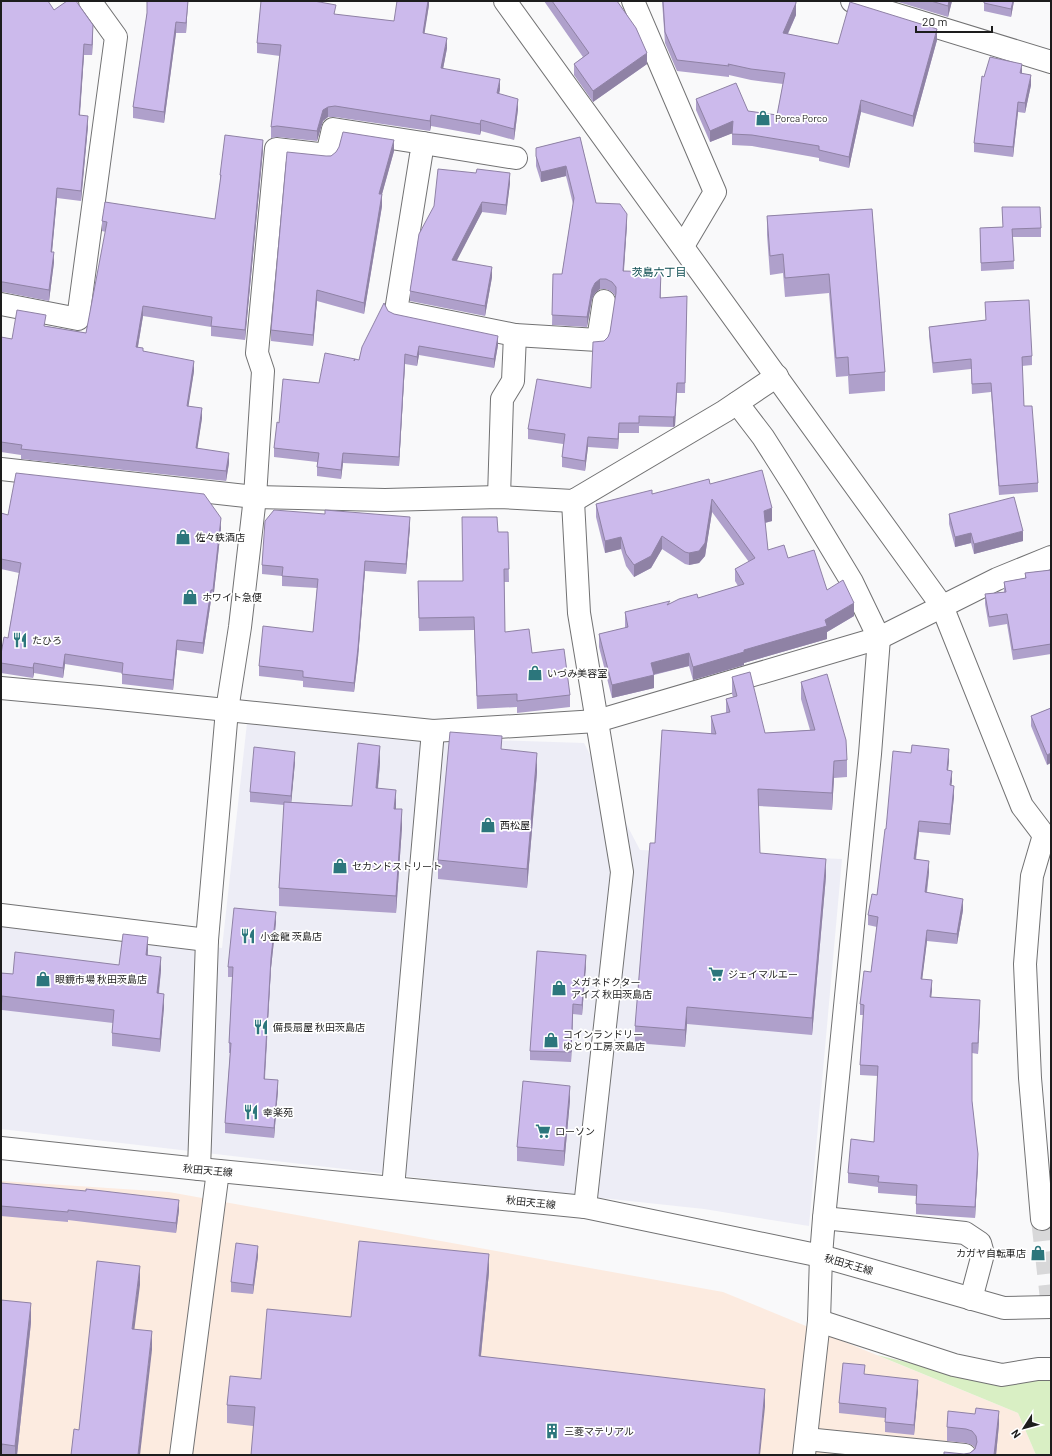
<svg xmlns="http://www.w3.org/2000/svg" width="1052" height="1456" viewBox="0 0 1052 1456" font-family="Barlow,'Noto Sans JP',sans-serif">
<rect width="100%" height="100%" fill="#f9f9fa"/>
<polygon fill="#ededf6" points="247,723 457,739 584,743 640,850 842,859 809,1226 704,1209 507,1188 1,1129 1,923 222,948"/>
<polygon fill="#fcebe0" points="1,1181 169,1192 723,1292 1018,1413 1036,1455 1,1455"/>
<polygon fill="#d9efc4" points="877,1355 993,1383 1051,1377 1051,1455 1036,1455 1018,1413"/>
<g fill="none" stroke-linecap="round" stroke-linejoin="round">
<polyline stroke="#d8d8d9" stroke-width="22" stroke-dasharray="22 11" stroke-linecap="butt" points="1042,1219 1051,1299"/>
<g stroke="#727273" stroke-width="24">
<g id="minor">
<polyline points="505,1 942,606 1022,806 1044,835 1051,838"/>
<polyline points="633,1 715,192 683,246"/>
<polyline points="852,1 1051,62"/>
<polyline points="423,143 516,158"/>
<polyline points="1,304 78,319 116,37 90,1"/>
<polyline points="515,335 598,340 604,301"/>
<polyline points="737,403 763,437 796,489 852,582 879,638 870,754 824,1218 821,1256 819,1321 804,1455"/>
<polyline points="1,469 255,497 385,500 499,497 573,501 725,411 777,376"/>
<polyline points="573,501 579,613 622,872 585,1207"/>
<polyline points="1,688 99,697 433,731 597,721 879,638 997,579 1051,557"/>
<polyline points="1,915 207,940"/>
<polyline points="199,1169 207,940 227,710 240,627 255,497 263,371 257,353 276,149 327,155 333,129 423,143 396,311 515,335 513,381 502,399 499,497"/>
<polyline points="393,1188 433,731"/>
<polyline points="824,1218 965,1233 980,1243 983,1254 971,1299"/>
<polyline points="1042,1219 1030,1078 1025,964 1032,876 1044,835"/>
<polyline points="819,1321 954,1365 1002,1375 1038,1369 1051,1369"/>
<polyline points="806,1439 965,1455"/>
<polyline points="181,1455 218,1171"/>
</g>
</g>
<g stroke="#727273" stroke-width="24">
<polyline id="major" points="1,1148 199,1169 585,1207 821,1256 1004,1308 1051,1307"/>
</g>
<use href="#minor" stroke="#fff" stroke-width="22"/>
<use href="#major" stroke="#fff" stroke-width="22"/>
</g>
<g fill="#afa0cb">
<polygon points="1,1 54,10 93,36 92,55 84,55 80,115 88,126 81,201 57,198 52,252 54,262 49,301 3,292 1,292"/>
<polygon points="147,1 188,1 186,33 176,33 164,123 133,118 133,107 147,13"/>
<polygon points="251,1 314,1 336,15 394,21 429,1 429,5 424,33 447,48 443,69 500,89 499,94 518,109 514,140 481,131 480,135 431,126 430,131 335,117 328,117 323,121 317,141 277,137 271,138 271,127 280,56 257,53 257,43 261,2"/>
<polygon points="544,1 617,1 647,64 593,102 574,75 574,64 583,57"/>
<polygon points="662,1 796,1 796,15 788,34 838,44 937,40 913,127 861,112 849,168 819,161 819,158 752,146 732,145 732,133 710,142 696,110 696,99 748,111 777,115 783,84 751,80 729,75 729,77 677,71 665,43"/>
<polygon points="895,1 952,1 948,17"/>
<polygon points="1014,1 1011,17 984,11 984,3"/>
<polygon points="1022,73 1031,85 1025,113 1018,112 1013,157 974,152 974,143 984,77"/>
<polygon points="580,137 596,203 627,224 624,271 661,282 661,298 687,296 685,393 677,393 675,426 673,427 639,426 639,433 619,433 618,449 588,447 585,471 562,467 562,457 563,444 528,439 528,429 591,388 604,341 608,337 610,332 616,297 612,292 606,289 600,289 595,293 592,299 587,327 552,325 553,274 562,274 573,204 566,176 541,182 536,166 536,148"/>
<polygon points="263,150 245,340 211,336 211,327 143,316 138,347 143,351 194,371 188,406 202,418 197,448 229,463 226,481 21,459 21,455 1,452 1,337 12,339 46,326 86,333 106,232 102,231 102,221 215,219 220,185 220,175"/>
<polygon points="394,151 382,194 382,206 364,314 317,301 313,346 271,341 271,330 326,156"/>
<polygon points="510,183 506,215 482,212 456,261 492,277 485,316 410,301 410,291 419,234"/>
<polygon points="1002,207 1041,228 1041,237 1013,237 1014,269 981,271 980,228 1003,227"/>
<polygon points="872,209 885,372 885,391 849,394 848,376 836,377 829,293 785,297 783,273 770,275 767,235 767,216"/>
<polygon points="985,302 1032,356 1032,365 1022,366 1024,406 1038,483 1038,492 999,495 991,392 972,394 971,369 933,373 929,336 929,327 986,320"/>
<polygon points="388,311 394,314 498,345 494,368 419,355 417,366 405,364 399,466 343,463 341,479 317,476 317,462 274,457 274,448 279,423 319,383 359,360"/>
<polygon points="710,484 772,521 765,523 768,550 788,558 827,590 854,616 827,632 827,639 744,663 744,665 693,680 689,666 654,675 654,688 612,698 599,647 599,634 625,628 625,612 698,598 738,586 735,581 735,569 749,562 712,512 705,556 699,563 689,565 685,564 662,549 651,568 634,577 626,566 621,549 605,553 596,517 596,504"/>
<polygon points="1,513 8,515 221,528 213,601 211,600 203,654 177,650 173,690 122,684 122,673 65,664 63,678 34,673 33,678 1,673 1,654 8,638 19,573 1,569"/>
<polygon points="949,514 1023,541 974,554 971,543 955,547 949,524"/>
<polygon points="410,527 406,574 365,571 358,658 354,692 303,687 303,681 259,676 259,666 313,632 317,588 282,586 282,576 262,574 262,565"/>
<polygon points="498,532 508,532 509,582 504,582 505,632 532,653 570,695 570,707 517,713 517,707 477,709 474,630 419,631 418,581 463,581"/>
<polygon points="1051,570 1051,654 1013,660 1007,624 989,627 985,604 985,594 1004,592 1004,582 1025,578 1025,573"/>
<polygon points="732,677 765,733 810,730 801,699 801,682 847,760 847,777 834,778 832,810 758,806 760,853 826,876 812,1035 687,1024 685,1047 635,1043 635,1026 655,843 711,734 711,716 726,713 726,699 733,697 732,694"/>
<polygon points="1051,708 1047,765 1031,726 1031,716"/>
<polygon points="502,749 537,772 527,888 438,879 438,860"/>
<polygon points="949,760 948,770 952,781 951,785 954,796 950,835 919,832 916,860 929,872 927,893 963,910 957,944 927,941 922,979 932,990 931,997 980,1010 978,1054 972,1053 972,1101 978,1165 975,1218 916,1214 916,1196 878,1193 878,1187 848,1183 848,1173 874,1142 878,1076 860,1075 860,1065 863,1015 860,1015 860,1004 871,972 877,927 868,925 868,915 877,895 886,829"/>
<polygon points="295,762 291,802 352,806 380,763 378,788 396,809 402,827 396,913 279,906 279,888 284,805 250,802 250,792"/>
<polygon points="276,922 271,968 265,1079 278,1090 274,1138 225,1133 225,1123 230,1053 229,1053 229,1043 232,977 228,977 228,967"/>
<polygon points="148,950 148,955 161,970 159,993 164,1007 160,1052 112,1046 112,1033 113,1023 2,1010 1,973 13,974 119,965"/>
<polygon points="586,965 582,1015 573,1014 571,1062 530,1060 530,1051"/>
<polygon points="570,1100 564,1166 517,1161 517,1147"/>
<polygon points="1,1183 179,1210 176,1233 68,1220 68,1222 1,1216"/>
<polygon points="258,1256 253,1294 231,1292 231,1282"/>
<polygon points="489,1272 481,1356 765,1407 253,1426 227,1423 227,1405 261,1379 351,1317"/>
<polygon points="1,1300 31,1322 17,1455 1,1455"/>
<polygon points="865,1374 918,1390 914,1435 885,1432 885,1418 839,1413 839,1403"/>
<polygon points="999,1424 996,1455 964,1454 970,1453 975,1448 972,1445 966,1443 947,1441 947,1427"/>
</g>
<g fill="#8f82a5">
<polygon points="188,1 186,33 186,23"/>
<polygon points="428,1 429,1 429,5 423,43 423,33"/>
<polygon points="949,1 952,1 948,17 948,6"/>
<polygon points="1013,1 1014,1 1011,17 1011,9"/>
<polygon points="796,3 796,15 783,44 783,33"/>
<polygon points="176,22 176,33 164,123 164,112"/>
<polygon points="93,25 93,36 92,55 92,45"/>
<polygon points="937,29 937,40 913,127 913,116"/>
<polygon points="447,38 447,48 441,79 441,68"/>
<polygon points="84,44 84,55 79,125 79,115"/>
<polygon points="647,53 647,64 593,102 593,91"/>
<polygon points="1022,64 1022,74 1020,73"/>
<polygon points="1031,75 1031,85 1025,113 1025,103"/>
<polygon points="500,79 500,89 497,104 497,93"/>
<polygon points="518,99 518,109 514,140 514,129"/>
<polygon points="861,100 861,112 849,168 849,157"/>
<polygon points="1018,102 1018,112 1013,157 1013,147"/>
<polygon points="328,107 328,117 323,121 317,141 317,131 323,110"/>
<polygon points="431,115 431,126 430,131 430,121"/>
<polygon points="88,116 88,126 81,201 81,191"/>
<polygon points="481,120 481,131 480,135 480,124"/>
<polygon points="733,121 733,133 710,142 710,131"/>
<polygon points="263,140 263,150 245,340 245,330"/>
<polygon points="394,140 394,151 379,205 379,194"/>
<polygon points="566,166 566,176 541,182 541,172"/>
<polygon points="510,173 510,183 506,215 506,205"/>
<polygon points="57,188 57,198 51,262 51,252"/>
<polygon points="382,194 382,206 364,314 364,303"/>
<polygon points="482,202 482,212 452,270 452,260"/>
<polygon points="627,214 627,224 623,281 623,271"/>
<polygon points="54,252 54,262 49,301 49,290"/>
<polygon points="492,267 492,277 485,316 485,306"/>
<polygon points="600,279 600,289 595,293 592,299 587,327 587,317 592,289 595,283"/>
<polygon points="317,290 317,301 313,346 313,335"/>
<polygon points="143,306 143,316 136,357 136,347"/>
<polygon points="498,336 498,345 494,368 494,359"/>
<polygon points="419,346 419,355 417,366 417,357"/>
<polygon points="405,354 405,364 399,466 399,457"/>
<polygon points="194,361 194,371 187,416 187,406"/>
<polygon points="677,383 675,426 673,427 673,417"/>
<polygon points="202,408 202,418 196,458 196,448"/>
<polygon points="619,423 619,433 618,449 618,439"/>
<polygon points="588,437 588,447 585,471 585,461"/>
<polygon points="229,453 229,463 226,481 226,471"/>
<polygon points="343,453 343,463 341,479 341,470"/>
<polygon points="712,499 712,512 705,556 699,563 689,565 689,553"/>
<polygon points="772,508 772,521 764,523 764,511"/>
<polygon points="410,517 410,527 406,574 406,564"/>
<polygon points="221,518 221,528 213,601 213,590"/>
<polygon points="1023,531 1023,541 974,554 974,544"/>
<polygon points="971,533 971,543 955,547 955,537"/>
<polygon points="662,536 662,549 651,568 634,577 634,565"/>
<polygon points="621,537 621,549 605,553 605,541"/>
<polygon points="365,561 365,571 358,658 354,692 354,683"/>
<polygon points="211,590 211,600 203,654 203,643"/>
<polygon points="854,603 854,616 827,632 827,639 744,663 744,665 693,680 693,667 744,650 825,620"/>
<polygon points="177,640 177,650 173,690 173,680"/>
<polygon points="689,653 689,666 651,675 651,663"/>
<polygon points="65,654 65,664 63,678 63,668"/>
<polygon points="34,663 34,673 33,678 33,668"/>
<polygon points="654,675 654,688 612,698 612,685"/>
<polygon points="380,746 380,763 376,806 376,788"/>
<polygon points="949,749 949,760 947,781 947,770"/>
<polygon points="295,752 295,762 291,806 291,796"/>
<polygon points="537,753 537,772 527,888 527,869"/>
<polygon points="1051,753 1051,763 1047,765 1047,755"/>
<polygon points="834,761 834,778 832,810 832,793"/>
<polygon points="952,771 952,781 950,796 950,785"/>
<polygon points="954,786 954,796 950,835 950,824"/>
<polygon points="396,790 396,808 394,827 394,809"/>
<polygon points="402,809 402,827 396,913 396,896"/>
<polygon points="919,821 919,832 914,870 914,859"/>
<polygon points="826,859 826,876 812,1035 812,1018"/>
<polygon points="929,861 929,872 925,903 925,892"/>
<polygon points="963,899 963,910 957,944 957,934"/>
<polygon points="276,912 276,922 271,968 264,1089 264,1079 271,958"/>
<polygon points="927,930 927,941 921,989 921,979"/>
<polygon points="148,937 148,950 146,968 146,955"/>
<polygon points="586,955 586,965 582,1015 582,1005"/>
<polygon points="161,957 161,970 157,1006 157,993"/>
<polygon points="932,980 932,990 930,1007 930,997"/>
<polygon points="164,994 164,1007 160,1052 160,1039"/>
<polygon points="2,996 2,1010 1,1024 1,1011"/>
<polygon points="980,1000 980,1010 978,1054 978,1043"/>
<polygon points="573,1004 573,1014 571,1062 571,1052"/>
<polygon points="687,1007 687,1024 685,1047 685,1030"/>
<polygon points="278,1080 278,1090 274,1138 274,1128"/>
<polygon points="570,1086 570,1100 564,1166 564,1151"/>
<polygon points="978,1154 978,1165 975,1218 975,1207"/>
<polygon points="179,1200 179,1210 176,1233 176,1223"/>
<polygon points="258,1246 258,1256 253,1294 253,1285"/>
<polygon points="489,1254 489,1272 479,1374 479,1356"/>
<polygon points="140,1266 140,1285 132,1348 132,1329"/>
<polygon points="31,1303 31,1322 17,1455 15,1455 15,1446"/>
<polygon points="152,1331 152,1350 140,1455 138,1455"/>
<polygon points="918,1380 918,1390 914,1435 914,1425"/>
<polygon points="765,1389 765,1407 760,1455 759,1455"/>
<polygon points="999,1411 999,1424 996,1455 994,1455"/>
</g>
<g fill="#ccbaec" stroke="#8f82a5">
<polygon points="1,1 48,1 54,10 67,1 76,1 93,25 92,45 84,44 79,115 88,116 81,191 57,188 51,252 54,252 49,290 3,282 1,282"/>
<polygon points="147,1 188,1 186,23 176,22 164,112 133,107 147,13"/>
<polygon points="261,1 314,1 336,5 334,14 394,21 397,1 428,1 423,33 447,38 441,68 500,79 497,93 518,99 514,129 481,120 480,124 431,115 430,121 335,106 328,107 323,110 317,131 277,126 271,127 281,45 257,43"/>
<polygon points="552,1 617,1 636,28 647,53 593,91 574,64 589,53"/>
<polygon points="663,1 796,1 796,3 783,33 838,44 850,2 937,29 913,116 861,100 849,157 819,150 819,146 752,135 732,134 733,121 710,131 696,99 736,83 748,111 777,115 785,73 751,69 728,64 729,66 677,60 665,32"/>
<polygon points="931,1 949,1 948,6"/>
<polygon points="984,1 1013,1 1011,9 984,3"/>
<polygon points="990,57 1022,64 1020,73 1031,75 1025,103 1018,102 1013,147 974,143 982,76 984,77"/>
<polygon points="343,132 394,140 379,194 382,194 364,303 317,290 313,335 271,330 287,152 326,156 331,156 336,152 339,147"/>
<polygon points="225,135 263,140 245,330 211,326 212,317 143,306 136,347 143,348 143,351 194,361 187,406 202,408 196,448 229,453 226,471 21,449 22,445 1,442 1,337 12,339 17,310 46,315 44,326 86,333 107,222 102,221 105,202 215,219 221,175 220,175"/>
<polygon points="580,137 596,203 620,204 627,214 623,271 661,272 660,298 687,296 685,383 677,383 675,416 673,417 639,416 639,423 619,423 618,439 588,437 585,461 562,457 565,434 528,429 537,379 591,388 593,342 604,341 608,337 610,332 616,293 616,287 612,282 606,279 600,279 595,283 592,289 587,317 552,315 553,274 562,274 574,198 566,166 541,172 536,156 536,148"/>
<polygon points="438,169 476,173 477,169 510,173 506,205 482,202 452,260 492,267 485,306 410,291 419,234 434,206"/>
<polygon points="1002,207 1040,207 1041,228 1012,229 1014,261 981,263 980,228 1003,227"/>
<polygon points="872,209 885,372 849,375 848,357 836,358 829,274 785,278 783,254 770,256 767,216"/>
<polygon points="1029,300 1032,356 1022,357 1024,406 1032,406 1038,483 999,486 991,383 972,384 971,359 933,363 929,327 986,320 985,302"/>
<polygon points="384,303 388,311 394,314 498,336 494,359 419,346 417,357 405,354 399,457 343,453 341,470 317,467 319,453 274,448 277,422 279,423 283,379 319,383 325,353 355,359 354,361 355,359 359,360 362,347"/>
<polygon points="762,470 772,508 764,511 768,550 784,545 788,558 814,550 827,590 843,580 854,603 825,620 827,626 744,650 744,652 693,667 689,653 651,663 654,675 612,685 599,634 628,627 625,612 670,601 667,605 679,599 697,594 698,598 744,584 735,569 755,558 712,499 705,543 699,551 689,553 685,552 662,536 651,556 634,565 626,554 621,537 605,541 596,504 652,490 652,494 709,479 710,484"/>
<polygon points="16,473 204,494 221,518 213,590 211,590 203,643 177,640 173,680 122,674 123,663 65,654 63,668 34,663 33,668 1,663 1,654 4,637 8,638 21,563 1,559 1,513 8,515"/>
<polygon points="1014,497 1023,531 974,544 971,533 955,537 949,514"/>
<polygon points="274,510 325,514 325,510 410,517 406,564 365,561 358,648 354,683 303,677 303,671 259,666 263,626 313,632 318,579 282,576 283,567 262,565 265,521"/>
<polygon points="462,517 497,517 498,532 508,532 509,569 504,569 505,632 529,629 532,653 564,649 570,695 517,701 517,694 477,696 474,617 419,618 418,581 463,581"/>
<polygon points="1051,570 1051,644 1013,650 1007,614 989,617 985,594 1006,592 1004,582 1026,578 1025,573"/>
<polygon points="750,672 765,733 815,730 801,682 827,674 846,740 847,760 834,761 832,793 758,789 760,853 826,859 812,1018 687,1007 685,1030 635,1026 650,843 655,843 662,730 716,734 711,716 730,712 726,699 737,696 732,677"/>
<polygon points="1051,708 1051,753 1047,755 1031,716"/>
<polygon points="450,732 502,736 501,749 537,753 527,869 438,860"/>
<polygon points="358,743 380,746 376,788 396,790 394,809 402,809 396,896 279,888 284,802 352,806"/>
<polygon points="912,745 949,749 947,770 952,771 950,785 954,786 950,824 919,821 914,859 929,861 925,892 963,899 957,934 927,930 921,979 932,980 930,997 980,1000 978,1043 972,1043 972,1101 978,1154 975,1207 916,1204 917,1185 878,1182 879,1176 848,1173 851,1139 874,1142 878,1066 860,1065 864,1005 860,1004 864,971 871,972 878,917 868,915 872,894 877,895 885,829 886,829 893,751 911,753"/>
<polygon points="254,747 295,752 291,796 250,792"/>
<polygon points="234,908 276,912 271,958 264,1079 278,1080 274,1128 225,1123 231,1043 229,1043 233,967 228,967"/>
<polygon points="123,934 148,937 146,955 161,957 157,993 164,994 160,1039 112,1033 114,1010 2,996 1,1011 1,973 13,974 15,952 119,965"/>
<polygon points="537,951 586,955 582,1005 573,1004 571,1052 530,1051"/>
<polygon points="523,1081 570,1086 564,1151 517,1147"/>
<polygon points="1,1183 86,1191 86,1189 179,1200 176,1223 68,1210 68,1212 1,1206"/>
<polygon points="359,1241 489,1254 479,1356 765,1389 759,1455 251,1455 255,1407 227,1405 230,1376 261,1379 267,1309 351,1317"/>
<polygon points="236,1243 258,1246 253,1285 231,1282"/>
<polygon points="97,1261 140,1266 132,1329 152,1331 138,1455 71,1455 74,1429 79,1430"/>
<polygon points="1,1300 31,1303 15,1446 2,1444 1,1449"/>
<polygon points="843,1363 865,1365 864,1374 918,1380 914,1425 885,1422 886,1408 839,1403"/>
<polygon points="976,1408 999,1411 994,1455 944,1455 944,1452 964,1454 970,1453 975,1449 977,1442 976,1436 972,1431 966,1429 947,1427 948,1411 975,1414"/>
</g>
<defs>
<g id="shop-bare" transform="scale(1.2)"><path d="M-5-2.5h2.3a2.7 3.5 0 0 1 5.4 0H5L5.5 6h-11ZM-1.5-2.5h3a1.5 2.3 0 0 0-3 0Z" fill="#2c767c" stroke="#fff" stroke-width="2.5" paint-order="stroke"/></g>
<g id="restaurant-bare" transform="scale(1.2)"><path d="M-5-6h1v4h1v-4h1v4h1v-4h1v5L-1.5 .5V6h-2V.5L-5-1ZM5-6V6H3V1.5H1.5Q1.5-4 5-6Z" fill="#2c767c" stroke="#fff" stroke-width="2.5" paint-order="stroke"/></g>
<g id="supermarket-bare" transform="scale(1.2)"><path d="M-6-5.5h2.5l.6 2H6L4.5 2H-2.5L-4.4-4H-6ZM-1.5 3.2a1.3 1.3 0 1 0 .1 0ZM3 3.2a1.3 1.3 0 1 0 .1 0Z" fill="#2c767c" stroke="#fff" stroke-width="2.5" paint-order="stroke"/></g>
<g id="building-bare" transform="scale(1.2)"><path d="M-4-6H4V6H1V3H-1V6H-4ZM-2.5-4.3h1.7v1.8h-1.7ZM.8-4.3h1.7v1.8H.8ZM-2.5-1h1.7V.8h-1.7ZM.8-1h1.7V.8H.8Z" fill="#2c767c" stroke="#fff" stroke-width="2.5" paint-order="stroke"/></g>
</defs>
<g fill-rule="evenodd">
<use href="#shop-bare" x="763" y="118"/>
<use href="#shop-bare" x="183" y="537"/>
<use href="#shop-bare" x="190" y="597"/>
<use href="#restaurant-bare" x="20" y="640"/>
<use href="#shop-bare" x="535" y="673"/>
<use href="#shop-bare" x="488" y="825"/>
<use href="#shop-bare" x="340" y="866"/>
<use href="#restaurant-bare" x="248" y="936"/>
<use href="#supermarket-bare" x="716" y="974"/>
<use href="#shop-bare" x="43" y="979"/>
<use href="#shop-bare" x="559" y="988"/>
<use href="#restaurant-bare" x="261" y="1027"/>
<use href="#shop-bare" x="551" y="1040"/>
<use href="#restaurant-bare" x="251" y="1112"/>
<use href="#supermarket-bare" x="543" y="1131"/>
<use href="#shop-bare" x="1038" y="1253"/>
<use href="#building-bare" x="552" y="1431"/>
</g>
<g text-anchor="middle" stroke-width="3.5" stroke-linejoin="round" paint-order="stroke">
<g font-size="10" fill="#1d1d1d" stroke="#fff" text-anchor="start">
<text x="775" y="122">Porca Porco</text>
<text x="195" y="541">佐々鉄酒店</text>
<text x="202" y="601">ホワイト急便</text>
<text x="32" y="644">たひろ</text>
<text x="547" y="677">いづみ美容室</text>
<text x="500" y="829">西松屋</text>
<text x="352" y="870">セカンドストリート</text>
<text x="260" y="940">小金龍 茨島店</text>
<text x="728" y="978">ジェイマルエー</text>
<text x="55" y="983">眼鏡市場 秋田茨島店</text>
<text x="571" y="986">メガネドクター<tspan x="571" dy="12">アイズ 秋田茨島店</tspan></text>
<text x="273" y="1031">備長扇屋 秋田茨島店</text>
<text x="563" y="1038">コインランドリー<tspan x="563" dy="12">ゆとり工房 茨島店</tspan></text>
<text x="263" y="1116">幸楽苑</text>
<text x="555" y="1135">ローソン</text>
<text x="1026" y="1257" text-anchor="end">カガヤ自転車店</text>
<text x="564" y="1435">三菱マテリアル</text>
</g>
<g font-size="10" fill="#1d1d1d" stroke="#fff">
<text transform="translate(208 1170) rotate(5)" y="4">秋田天王線</text>
<text transform="translate(531 1202) rotate(6)" y="4">秋田天王線</text>
<text transform="translate(849 1264) rotate(16)" y="4">秋田天王線</text>
</g>
<g font-size="11" fill="#0c4b50" stroke="#fff">
<text x="659" y="276">茨島六丁目</text>
</g>
</g>
<rect width="1052" height="1456" fill="none" stroke="#1d1d1d" stroke-width="4"/>
<g transform="translate(1024 1428) rotate(234)" stroke="#ffffff" stroke-width="3" paint-order="stroke">
<path d="M0-3L7 15L0 10L-7 15Z" fill="#1d1d1d"/>
<text y="-6" font-size="11" font-weight="bold" text-anchor="middle" fill="#1d1d1d">N</text>
</g>
<path d="M916 26v6h76v-6" fill="none" stroke="#1d1d1d" stroke-width="2"/>
<text x="922" y="26" font-size="12" fill="#1d1d1d" stroke="#ffffff" stroke-width="3" paint-order="stroke">20 m</text>
</svg>
